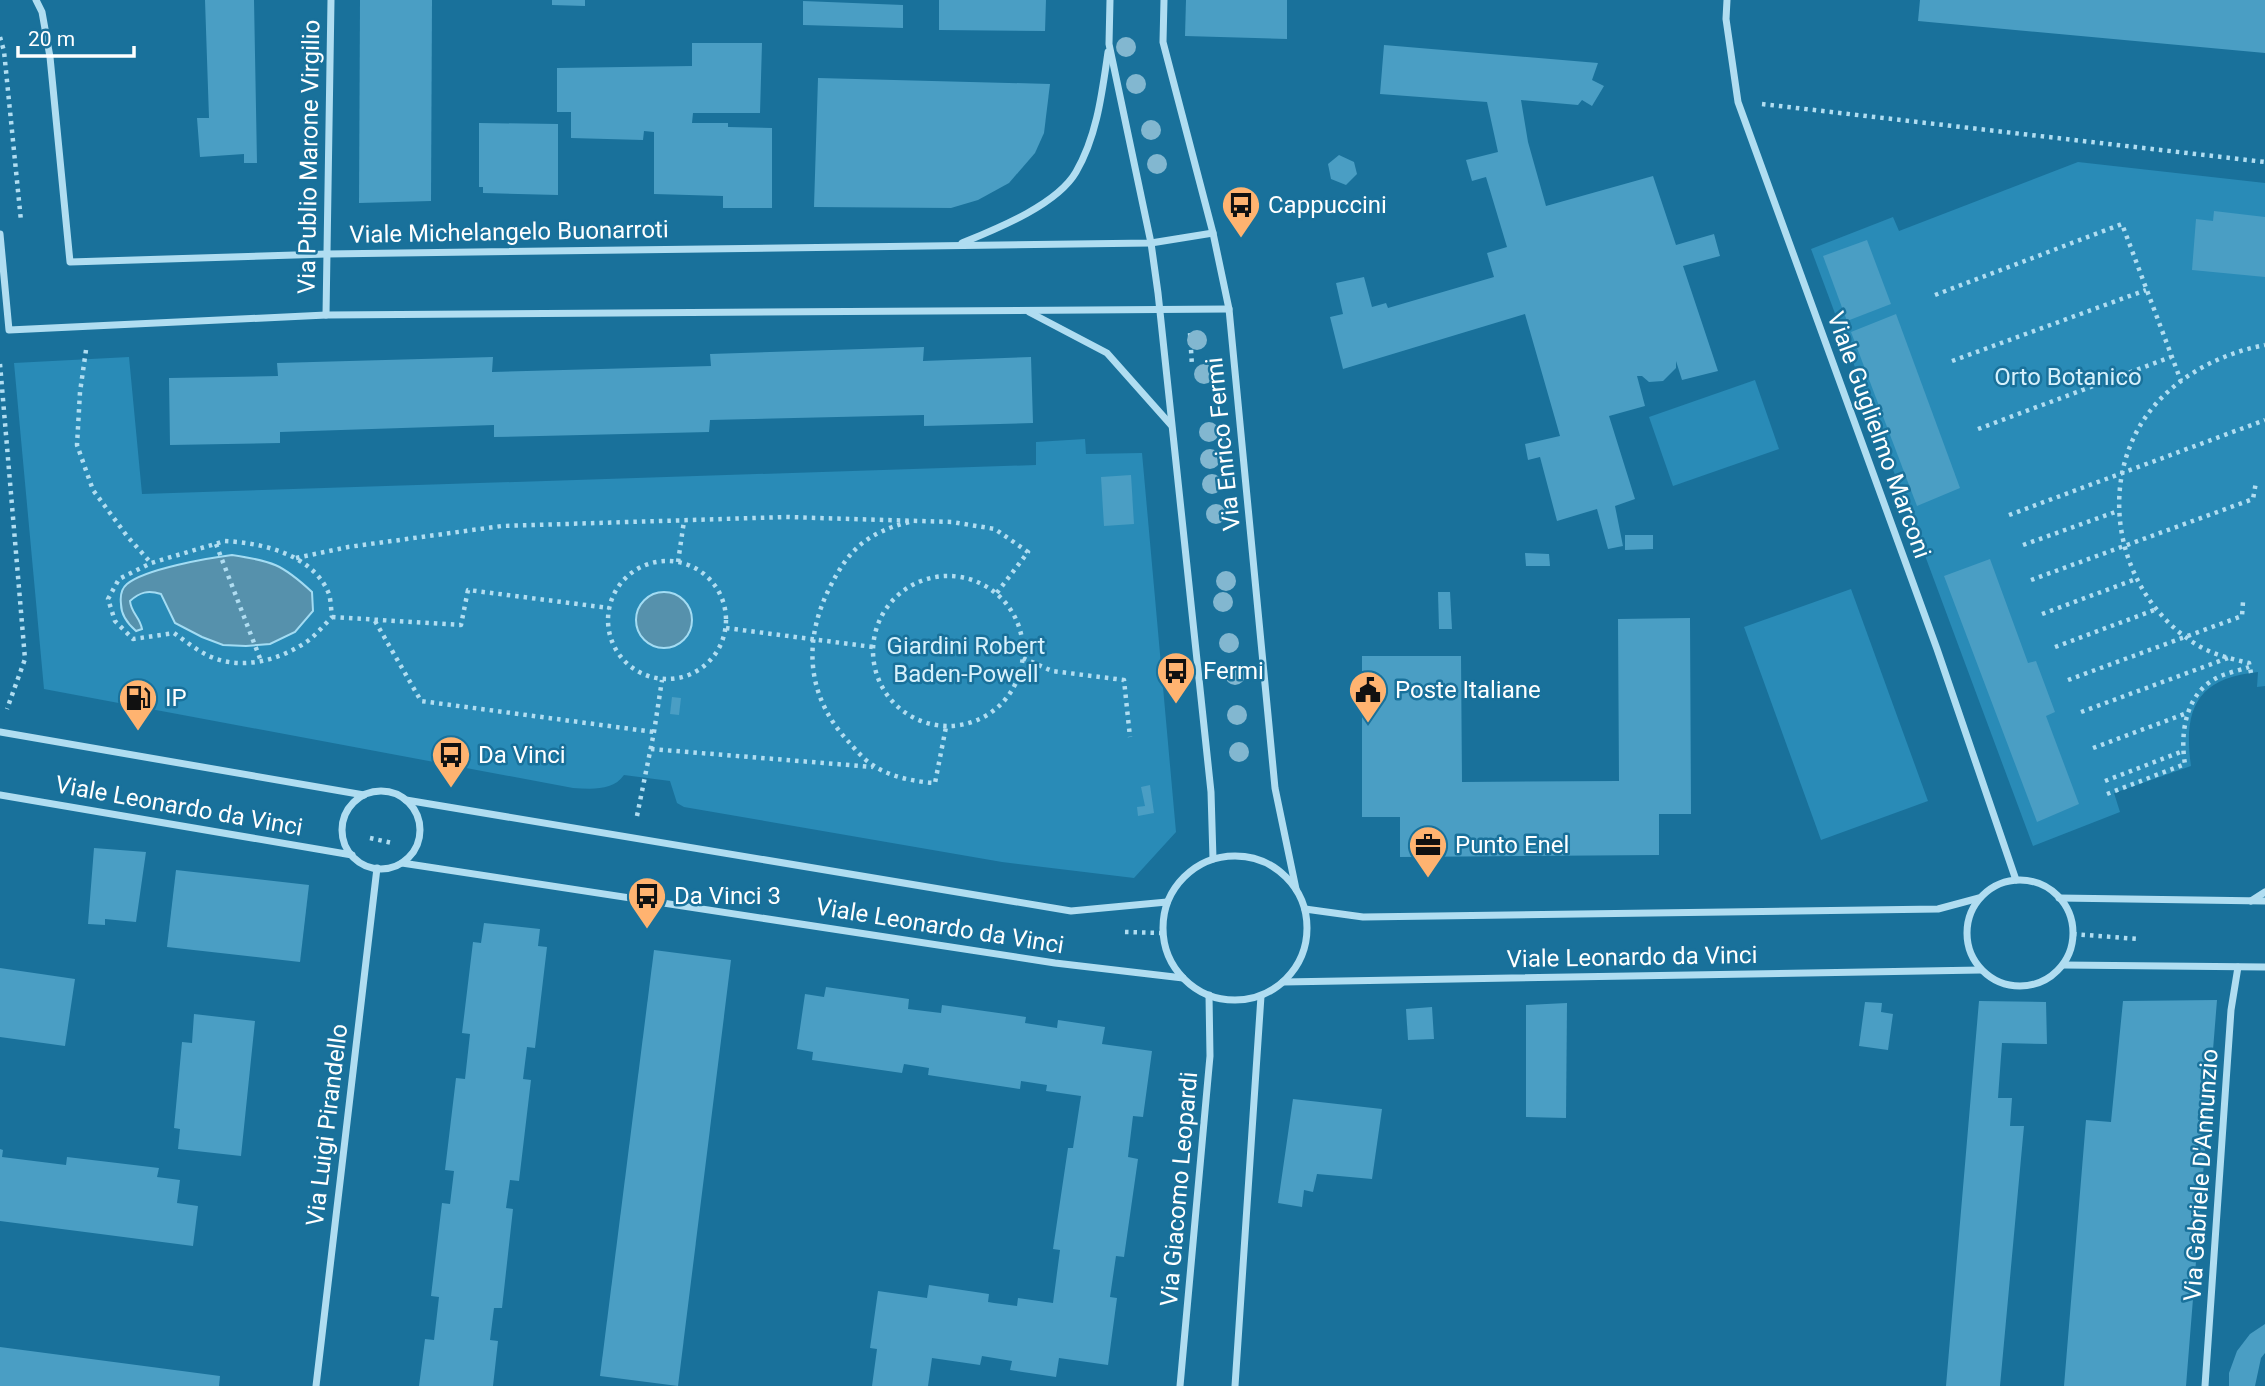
<svg xmlns="http://www.w3.org/2000/svg" width="2265" height="1386" viewBox="0 0 2265 1386" font-family="Roboto,sans-serif">
<rect width="100%" height="100%" fill="#19719b"/>
<g fill="#298bb7">
<path d="M 2078,162 L 2265,183 L 2265,686 L 2257,687 L 2258,672 C 2197,678 2183,709 2191,766 L 2114,793 L 2120,812 L 2033,846 L 1811,249 L 1893,217 L 1899,231 Z"/>
<path d="M 129,357 L 142,494 L 1036,465 L 1036,442 L 1085,439 L 1086,454 L 1142,453 L 1176,832 L 1134,878 L 1002,862 L 684,807 L 677,803 L 670,781 L 624,775 C 613,791 592,789 573,788 L 44,689 L 14,363 Z"/>
<polygon points="1755,380 1779,449 1673,486 1649,417"/>
<polygon points="1851,589 1928,801 1821,840 1744,627"/>
</g>
<g fill="#5691ac" stroke="#a3dcf3" stroke-width="2">
<path d="M 232,555 C 272,561 282,564 312,592 L 313,611 L 295,632 L 270,644 L 246,646 L 223,645 L 202,637 L 175,623 L 161,594 C 148,590 140,592 130,601 C 131,613 140,617 142,629 L 136,631 C 128,624 121,615 121,604 C 120,596 121,589 127,584 C 145,569 208,558 232,555 Z"/>
<circle cx="664" cy="620" r="28"/>
</g>
<g fill="#4a9ec4">
<polygon points="205,0 254,0 257,163 244,163 244,154 200,157 197,118 209,118"/>
<polygon points="360,0 432,0 431,201 359,203"/>
<polygon points="552,0 585,0 585,6 552,5"/>
<polygon points="939,0 1046,0 1045,31 939,30"/>
<polygon points="1186,0 1287,0 1287,39 1185,36"/>
<polygon points="1920,0 2265,0 2265,53 1918,21"/>
<polygon points="803,1 903,5 903,28 803,25"/>
<polygon points="692,43 762,43 760,113 693,113 692,123 728,123 728,127 772,128 772,208 723,208 723,196 654,194 654,132 644,131 643,140 571,138 571,112 557,112 557,68 692,66"/>
<polygon points="1384,45 1598,63 1592,80 1604,86 1592,106 1582,100 1578,105 1521,100 1528,142 1546,206 1653,176 1676,245 1714,234 1720,256 1683,266 1718,371 1682,380 1676,361 1676,368 1663,381 1649,382 1642,376 1637,376 1645,406 1609,416 1635,499 1615,506 1623,546 1608,549 1597,509 1557,521 1540,457 1528,460 1525,444 1560,436 1525,314 1343,369 1330,317 1343,314 1336,283 1364,277 1372,307 1386,303 1388,308 1494,277 1487,253 1507,247 1486,177 1472,181 1466,160 1498,152 1487,102 1380,94"/>
<polygon points="818,78 1050,84 1044,133 1035,153 1009,183 978,200 951,208 814,207"/>
<polygon points="479,123 558,124 558,195 483,193 483,187 479,187"/>
<polygon points="1339,155 1354,162 1357,174 1346,185 1331,179 1328,164"/>
<polygon points="2214,211 2265,217 2265,277 2192,270 2196,219 2213,221"/>
<polygon points="1867,240 1891,304 1847,321 1823,256"/>
<polygon points="1896,314 1960,488 1917,506 1851,332"/>
<polygon points="924,347 923,361 1031,357 1033,423 924,426 924,415 710,420 709,432 494,437 494,425 280,432 280,443 170,445 169,378 278,376 277,363 493,357 492,372 711,366 710,354"/>
<polygon points="1131,475 1134,524 1104,526 1101,477"/>
<polygon points="1625,535 1653,535 1653,549 1625,550"/>
<polygon points="1525,553 1549,554 1550,566 1526,566"/>
<polygon points="1990,559 2028,663 2036,661 2055,712 2046,716 2079,804 2037,822 1944,576"/>
<polygon points="1438,592 1450,592 1452,629 1439,629"/>
<polygon points="1690,618 1691,814 1659,814 1659,855 1400,857 1400,817 1362,817 1362,656 1461,656 1462,782 1619,781 1618,619"/>
<polygon points="672,697 681,698 679,715 670,714"/>
<polygon points="1150,785 1154,813 1138,816 1137,807 1145,806 1141,787"/>
<polygon points="94,848 146,852 136,922 105,919 105,925 88,924"/>
<polygon points="176,870 309,885 300,962 167,947"/>
<polygon points="484,923 540,929 538,946 547,947 535,1048 527,1047 523,1079 531,1080 519,1181 510,1180 506,1208 513,1209 502,1308 494,1308 490,1340 498,1341 493,1386 419,1386 425,1339 434,1340 439,1297 431,1296 442,1203 450,1204 454,1171 445,1170 456,1078 465,1079 470,1034 462,1033 473,942 481,943"/>
<polygon points="654,950 731,960 678,1386 600,1376"/>
<polygon points="0,968 75,979 65,1046 0,1037"/>
<polygon points="826,987 909,999 908,1009 941,1013 942,1005 1026,1017 1025,1023 1057,1028 1058,1020 1105,1027 1102,1044 1152,1051 1143,1117 1133,1116 1128,1157 1138,1159 1124,1257 1116,1256 1110,1297 1117,1298 1108,1365 1059,1358 1056,1377 1010,1370 1012,1361 982,1356 980,1365 932,1358 928,1386 872,1386 877,1349 870,1348 878,1291 927,1298 929,1285 989,1294 988,1302 994,1303 1017,1306 1018,1298 1053,1303 1060,1250 1053,1249 1068,1148 1073,1148 1081,1096 1046,1091 1047,1085 1021,1081 1020,1089 928,1075 929,1068 904,1064 902,1073 812,1060 813,1052 797,1049 805,994 824,997"/>
<polygon points="2217,1000 2186,1386 2064,1386 2086,1120 2111,1122 2123,1001"/>
<polygon points="1979,1001 2046,1002 2047,1044 2002,1043 1998,1098 2012,1098 2010,1126 2024,1126 2000,1386 1946,1386"/>
<polygon points="1865,1002 1882,1003 1881,1012 1893,1014 1888,1050 1859,1046"/>
<polygon points="1567,1003 1566,1118 1526,1117 1526,1005"/>
<polygon points="1432,1007 1434,1039 1408,1040 1406,1009"/>
<polygon points="194,1014 255,1021 241,1156 178,1149 180,1129 174,1128 182,1042 192,1043"/>
<polygon points="1293,1099 1382,1109 1372,1179 1317,1174 1313,1192 1304,1190 1302,1207 1278,1203"/>
<polygon points="0,1149 3,1150 2,1157 66,1165 67,1157 159,1168 157,1177 180,1180 177,1203 198,1206 193,1246 0,1221"/>
<polygon points="2265,1324 2265,1353 2261,1358 2255,1386 2229,1386 2229,1373 2237,1351 2250,1334"/>
<polygon points="0,1347 220,1376 219,1386 0,1386"/>
</g>
<g fill="none" stroke-linecap="round" stroke-linejoin="round">
<g stroke="#b0ddf1" stroke-width="4.5" stroke-dasharray="3.5 5" stroke-linecap="butt">
<polyline points="0,37 4,51 21,221"/>
<polyline points="1762,104 2265,162"/>
<polyline points="1935,295 2122,224 2181,381"/>
<polyline points="1190,333 1192,366"/>
<polyline points="86,350 80,392 77,445 93,490 127,536 151,563"/>
<polyline points="1952,361 2146,290"/>
<polyline points="0,364 25,659 7,709"/>
<polyline points="1978,429 2171,357"/>
<polyline points="2009,515 2265,420"/>
<path d="M 909,522 C 867,533 849,549 830,587 C 803,640 806,695 847,740 C 855,749 864,760 874,766 C 891,777 916,782 935,783 L 946,727"/>
<path d="M 225,541 C 262,543 313,554 329,594 C 331,601 331,610 332,617 C 325,624 317,634 309,640 C 280,661 238,672 205,654 C 194,648 184,640 174,633 L 133,639 L 115,621 L 108,599 L 119,579 L 151,563 Z"/>
<polyline points="216,544 261,661"/>
<polyline points="2023,545 2118,511"/>
<polyline points="296,558 348,547 502,526 786,517 952,522 995,529 1028,552 996,594"/>
<circle cx="667" cy="620" r="59"/>
<polyline points="678,562 684,521"/>
<circle cx="948" cy="651" r="75"/>
<polyline points="2031,580 2253,499 2256,482"/>
<polyline points="2042,614 2136,579"/>
<polyline points="332,617 461,625 468,590 609,608"/>
<polyline points="375,621 421,701 654,732"/>
<polyline points="726,628 873,647"/>
<polyline points="2055,647 2157,609"/>
<polyline points="1023,658 1052,671 1124,680 1130,737"/>
<path d="M 2251,673 L 2249,663 C 2232,659 2214,655 2199,646 C 2128,604 2099,511 2134,437 C 2158,386 2212,355 2265,345"/>
<polyline points="2068,680 2242,616 2243,602"/>
<polyline points="2081,712 2228,658"/>
<polyline points="2093,748 2187,713"/>
<polyline points="651,749 873,767"/>
<polyline points="2105,781 2183,751"/>
<path d="M 2107,794 L 2185,764 C 2180,735 2185,697 2213,680 C 2224,673 2238,671 2249,667"/>
<polyline points="637,816 654,732 662,680"/>
<polyline points="370,838 392,843"/>
<polyline points="1125,932 1163,933"/>
<polyline points="2073,934 2138,939"/>
</g>
<g stroke="#b0ddf1" stroke-width="7">
<polyline points="36,0 42,12 50,57 70,262 327,254 1151,243 1213,233"/>
<polyline points="1110,0 1109,44 1151,243 1158,293 1211,792 1213,859"/>
<polyline points="1164,0 1163,42 1213,233 1229,309 1275,788 1296,889"/>
<polyline points="1727,0 1726,19 1738,102 1937,649 2016,880"/>
<polyline points="0,234 9,330 326,315 1229,309"/>
<path d="M 962,243 C 996,229 1057,205 1076,172 C 1097,136 1102,93 1108,52"/>
<polyline points="1029,312 1107,353 1171,425"/>
<polyline points="326,315 331,0"/>
<polyline points="0,732 364,795"/>
<circle cx="381" cy="830" r="39"/>
<polyline points="0,795 352,855"/>
<polyline points="406,800 1071,911 1167,902"/>
<circle cx="1235" cy="928" r="72"/>
<polyline points="402,863 1055,963 1183,978"/>
<circle cx="2020" cy="933" r="53"/>
<polyline points="2059,898 2265,901"/>
<polyline points="2251,901 2265,892"/>
<polyline points="1305,909 1363,917 1938,909 1979,898"/>
<polyline points="2063,965 2265,967"/>
<polyline points="1283,982 1981,970"/>
<polyline points="316,1386 377,868"/>
<polyline points="1180,1386 1210,1056 1209,995"/>
<polyline points="1235,1386 1261,996"/>
<polyline points="2205,1386 2231,1010 2238,967"/>
</g>
</g>
<g fill="#82b7d0">
<circle cx="1126" cy="47" r="10"/>
<circle cx="1136" cy="84" r="10"/>
<circle cx="1151" cy="130" r="10"/>
<circle cx="1157" cy="164" r="10"/>
<circle cx="1197" cy="340" r="10"/>
<circle cx="1204" cy="374" r="10"/>
<circle cx="1209" cy="432" r="10"/>
<circle cx="1210" cy="459" r="10"/>
<circle cx="1212" cy="484" r="10"/>
<circle cx="1216" cy="514" r="10"/>
<circle cx="1226" cy="581" r="10"/>
<circle cx="1223" cy="602" r="10"/>
<circle cx="1229" cy="643" r="10"/>
<circle cx="1235" cy="675" r="10"/>
<circle cx="1237" cy="715" r="10"/>
<circle cx="1239" cy="752" r="10"/>
</g>
<defs>
<g id="bus-pin" transform="scale(2.0125)"><path d="M0 17L-7.5 6A9.5 9.5 0 1 1 7.5 6Z" fill="#ffb370" stroke="#19719b"/><path d="M-5-6H5V4H4V6H2V4H-2V6H-4V4H-5ZM-3.5-4V0h7V-4ZM-3.5 1.2v1.5H-2V1.2ZM2 1.2v1.5H3.5V1.2Z" fill="#111"/></g>
<g id="civic-pin" transform="scale(2.0125)"><path d="M0 17L-7.5 6A9.5 9.5 0 1 1 7.5 6Z" fill="#ffb370" stroke="#19719b"/><path d="M-.6-6.5H3V-4.5H.6V-3L4-1V1h2V6H-6V1h2V-1L-.6-3ZM-1.2 2.5V6h2.4V2.5Z" fill="#111"/></g>
<g id="fuel-pin" transform="scale(2.0125)"><path d="M0 17L-7.5 6A9.5 9.5 0 1 1 7.5 6Z" fill="#ffb370" stroke="#19719b"/><path d="M-5.5-6h7V0h2V4h1.3V-2.5L3-4.5l.8-.8L6-3V5H2.5V1h-1V6h-7ZM-4.2-4.7v3.2H.2V-4.7Z" fill="#111"/></g>
<g id="office-pin" transform="scale(2.0125)"><path d="M0 17L-7.5 6A9.5 9.5 0 1 1 7.5 6Z" fill="#ffb370" stroke="#19719b"/><path d="M-6-3h4V-5.5h4V-3h4V5H-6ZM-1-4.5V-3h2v-1.5ZM-6 0V1H6V0Z" fill="#111"/></g>
</defs>
<g fill-rule="evenodd">
<use href="#bus-pin" x="1241" y="205"/>
<use href="#bus-pin" x="1176" y="671"/>
<use href="#civic-pin" x="1368" y="690"/>
<use href="#fuel-pin" x="138" y="698"/>
<use href="#bus-pin" x="451" y="755"/>
<use href="#office-pin" x="1428" y="845"/>
<use href="#bus-pin" x="647" y="896"/>
</g>
<g text-anchor="middle" stroke-width="5" stroke-linejoin="round" paint-order="stroke">
<g font-size="24" fill="#fff" stroke="#19719b">
<text transform="translate(309 157) rotate(-89)" y="8">Via Publio Marone Virgilio</text>
<text transform="translate(509 232) rotate(-1)" y="8">Viale Michelangelo Buonarroti</text>
<text transform="translate(1879 435) rotate(70)" y="8">Viale Guglielmo Marconi</text>
<text transform="translate(1223 444) rotate(-96)" y="8">Via Enrico Fermi</text>
<text transform="translate(179 806) rotate(10)" y="8">Viale Leonardo da Vinci</text>
<text transform="translate(940 926) rotate(9)" y="8">Viale Leonardo da Vinci</text>
<text transform="translate(1632 957) rotate(-1)" y="8">Viale Leonardo da Vinci</text>
<text transform="translate(327 1125) rotate(-83)" y="8">Via Luigi Pirandello</text>
<text transform="translate(2201 1175) rotate(-86)" y="8">Via Gabriele D'Annunzio</text>
<text transform="translate(1179 1189) rotate(-85)" y="8">Via Giacomo Leopardi</text>
</g>
<g font-size="24" fill="#fff" stroke="#19719b" text-anchor="start">
<text x="1268" y="213">Cappuccini</text>
<text x="1203" y="679">Fermi</text>
<text x="1395" y="698">Poste Italiane</text>
<text x="165" y="706">IP</text>
<text x="478" y="763">Da Vinci</text>
<text x="1455" y="853">Punto Enel</text>
<text x="674" y="904">Da Vinci 3</text>
</g>
<g font-size="24" fill="#d7f1fc" stroke="#19719b">
<text x="2068" y="385">Orto Botanico</text>
<text x="966" y="654">Giardini Robert<tspan x="966" dy="28">Baden-Powell</tspan></text>
</g>
</g>
<path d="M18 46v10h116v-10" fill="none" stroke="#ffffff" stroke-width="3.5"/>
<text x="28" y="46" font-size="21" fill="#ffffff" stroke="#19719b" stroke-width="5" paint-order="stroke">20 m</text>
</svg>
